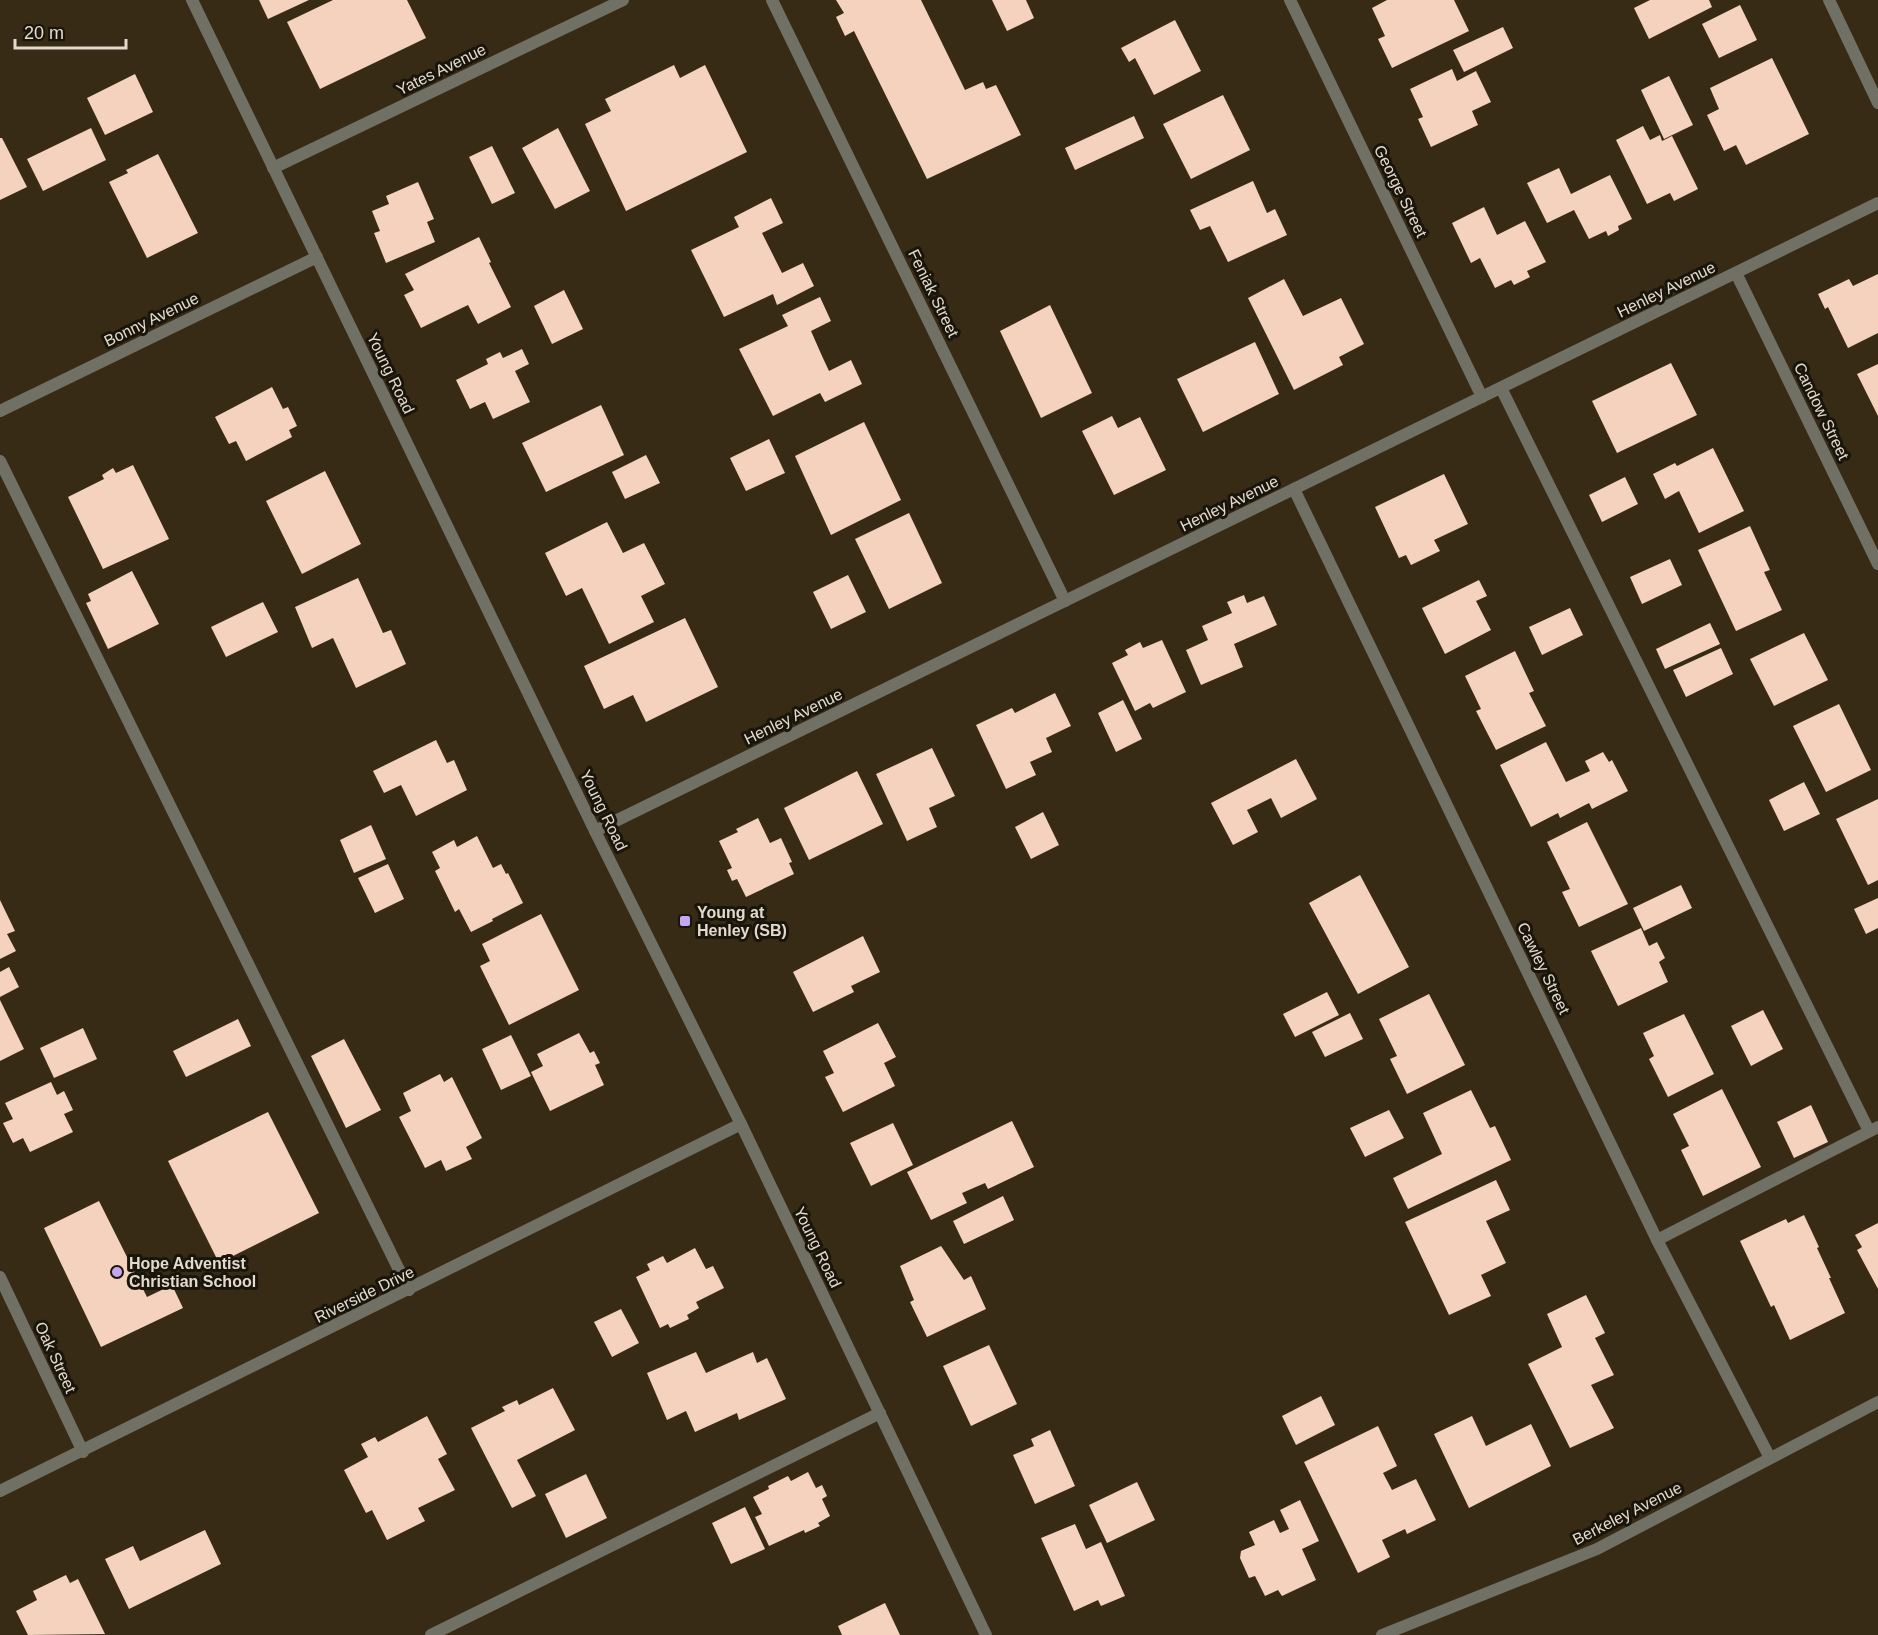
<svg xmlns="http://www.w3.org/2000/svg" width="1878" height="1635" viewBox="0 0 1878 1635" font-family="Helvetica,sans-serif">
<rect width="100%" height="100%" fill="#382b15"/>
<g fill="#f4d2be">
<polygon points="259,0 309,0 268,19"/>
<polygon points="333,0 407,0 426,38 320,89 287,22"/>
<polygon points="836,0 921,0 965,90 983,82 986,89 996,85 1021,135 927,179 854,31 845,36 836,17 844,13"/>
<polygon points="992,0 1026,0 1034,18 1007,31"/>
<polygon points="1387,0 1454,0 1469,31 1392,68 1378,39 1385,36 1372,8"/>
<polygon points="1650,0 1709,0 1712,7 1649,39 1634,8"/>
<polygon points="1740,5 1757,40 1719,58 1702,24"/>
<polygon points="1175,20 1201,71 1154,95 1135,58 1129,62 1121,48"/>
<polygon points="1503,27 1513,48 1464,72 1453,50"/>
<polygon points="1772,58 1809,134 1746,165 1736,145 1724,151 1707,115 1719,109 1710,88"/>
<polygon points="674,65 680,78 705,65 747,152 626,211 585,124 611,111 605,99"/>
<polygon points="1452,69 1457,81 1476,71 1491,102 1472,111 1478,125 1431,147 1418,119 1423,117 1410,89"/>
<polygon points="135,74 153,112 105,135 87,98"/>
<polygon points="1669,76 1693,125 1664,139 1641,90"/>
<polygon points="1223,95 1250,150 1191,179 1163,124"/>
<polygon points="1134,116 1144,138 1075,170 1065,148"/>
<polygon points="1643,126 1650,140 1660,135 1662,141 1672,136 1698,189 1674,201 1670,193 1647,204 1616,140"/>
<polygon points="91,128 106,160 43,191 27,159"/>
<polygon points="558,128 590,191 555,209 522,148"/>
<polygon points="0,138 2,138 27,187 0,200"/>
<polygon points="492,146 515,193 492,204 469,157"/>
<polygon points="158,154 198,233 147,258 109,182 128,173 126,170"/>
<polygon points="1559,168 1571,194 1610,175 1632,219 1618,226 1619,230 1608,236 1606,231 1589,239 1574,210 1547,223 1527,183"/>
<polygon points="1253,181 1267,213 1275,209 1287,235 1228,262 1210,226 1200,230 1190,210"/>
<polygon points="418,182 434,219 427,222 435,242 386,263 374,233 380,231 372,211 389,204 386,196"/>
<polygon points="771,198 783,223 762,233 782,273 803,263 814,286 777,305 773,294 724,317 691,250 739,227 734,217"/>
<polygon points="1484,207 1497,235 1525,221 1546,262 1527,271 1530,277 1514,285 1511,280 1495,288 1480,258 1471,263 1452,223"/>
<polygon points="479,237 491,262 489,263 511,307 478,324 468,305 421,328 404,295 414,290 405,274"/>
<polygon points="1878,274 1878,333 1848,348 1828,307 1825,309 1818,294 1849,279 1853,286"/>
<polygon points="1284,279 1303,316 1341,298 1364,344 1339,357 1343,365 1294,390 1248,298"/>
<polygon points="564,290 583,329 552,344 534,306"/>
<polygon points="820,297 831,321 811,331 822,356 829,371 851,360 862,384 825,402 820,393 773,416 739,349 788,326 782,315"/>
<polygon points="1050,305 1092,393 1041,418 1000,331"/>
<polygon points="1255,342 1279,394 1203,432 1177,379"/>
<polygon points="522,349 529,364 515,371 530,402 493,419 485,402 470,409 456,380 488,364 486,359 500,352 503,358"/>
<polygon points="1671,363 1697,415 1617,453 1592,401"/>
<polygon points="1878,364 1878,416 1857,374"/>
<polygon points="272,387 283,409 288,407 297,426 289,430 292,437 246,461 236,441 229,444 215,417"/>
<polygon points="601,405 624,455 546,492 522,443"/>
<polygon points="1112,416 1118,428 1140,417 1166,470 1114,495 1082,431"/>
<polygon points="864,422 901,500 831,535 795,456"/>
<polygon points="769,439 785,473 746,491 730,458"/>
<polygon points="1713,448 1744,511 1699,533 1679,491 1665,499 1653,474 1675,463 1677,466"/>
<polygon points="646,455 660,483 625,499 612,472"/>
<polygon points="133,465 169,539 103,569 68,497 104,479 102,475 113,468 116,473"/>
<polygon points="325,471 361,544 302,574 266,501"/>
<polygon points="1444,474 1468,524 1434,540 1440,551 1411,565 1406,555 1399,558 1375,507"/>
<polygon points="1625,477 1638,504 1602,522 1589,495"/>
<polygon points="909,513 942,583 889,609 855,539"/>
<polygon points="607,522 623,553 644,543 665,584 641,596 654,622 609,644 582,588 566,596 545,553"/>
<polygon points="1750,526 1770,570 1764,572 1782,610 1736,631 1698,550"/>
<polygon points="1670,559 1682,585 1642,604 1630,577"/>
<polygon points="132,571 159,624 108,649 86,603 91,601 88,594"/>
<polygon points="848,575 866,612 831,629 813,592"/>
<polygon points="358,578 383,633 391,630 406,664 356,688 333,638 312,648 295,607"/>
<polygon points="1479,580 1487,596 1476,601 1491,630 1445,654 1422,608"/>
<polygon points="1244,595 1247,603 1264,596 1277,625 1234,644 1243,667 1201,685 1186,650 1208,640 1202,626 1232,613 1227,602"/>
<polygon points="263,602 278,632 226,657 211,627"/>
<polygon points="1570,608 1583,635 1542,655 1529,627"/>
<polygon points="685,618 718,687 646,722 633,695 604,709 584,666"/>
<polygon points="1710,623 1720,644 1665,669 1656,649"/>
<polygon points="1804,633 1828,680 1774,706 1750,659"/>
<polygon points="1162,640 1186,692 1153,708 1150,703 1135,711 1112,663 1128,655 1125,650 1140,642 1143,648"/>
<polygon points="1721,648 1733,674 1686,697 1673,670"/>
<polygon points="1515,651 1534,691 1529,693 1546,726 1496,750 1476,711 1481,709 1465,676"/>
<polygon points="1055,693 1071,726 1046,738 1052,752 1030,762 1036,775 1006,789 976,725 1012,708 1015,713"/>
<polygon points="1123,700 1142,739 1116,752 1098,713"/>
<polygon points="1839,704 1871,770 1826,792 1793,726"/>
<polygon points="436,740 447,763 454,760 467,790 416,816 401,785 384,793 373,771"/>
<polygon points="1546,742 1566,782 1590,771 1585,761 1603,752 1609,762 1612,760 1628,791 1592,809 1589,803 1560,818 1558,813 1531,827 1500,765"/>
<polygon points="932,748 955,796 929,808 937,827 907,841 876,774"/>
<polygon points="1296,759 1317,799 1281,818 1271,798 1247,810 1258,832 1233,845 1211,803"/>
<polygon points="857,771 883,824 809,860 784,808"/>
<polygon points="1804,782 1820,814 1784,831 1769,800"/>
<polygon points="1878,799 1878,880 1868,885 1836,819"/>
<polygon points="1043,812 1059,845 1031,859 1015,827"/>
<polygon points="758,818 770,843 781,838 792,862 789,863 794,874 746,897 737,879 732,881 727,870 732,868 719,841 738,832 736,829"/>
<polygon points="1587,822 1628,904 1579,927 1562,892 1570,889 1547,842"/>
<polygon points="371,825 386,859 354,873 340,840"/>
<polygon points="477,836 493,868 501,864 506,874 508,873 523,903 492,919 493,921 471,932 459,909 455,912 435,871 440,868 432,852 454,840 457,847"/>
<polygon points="388,864 404,899 375,913 358,878"/>
<polygon points="1360,875 1409,967 1358,994 1309,903"/>
<polygon points="1681,885 1692,908 1644,931 1633,908"/>
<polygon points="1878,898 1878,928 1866,934 1854,909"/>
<polygon points="0,900 15,931 7,934 16,951 0,959"/>
<polygon points="541,914 579,990 509,1025 480,966 490,961 482,944"/>
<polygon points="1641,928 1649,946 1657,942 1665,958 1659,962 1668,982 1618,1006 1591,951"/>
<polygon points="863,936 880,972 851,986 854,992 813,1012 793,972"/>
<polygon points="9,967 19,987 0,997 0,972"/>
<polygon points="1327,992 1339,1015 1295,1037 1283,1014"/>
<polygon points="1429,994 1465,1065 1407,1094 1390,1059 1397,1056 1379,1019"/>
<polygon points="0,1000 24,1049 0,1061"/>
<polygon points="1763,1010 1783,1049 1751,1066 1731,1026"/>
<polygon points="1350,1013 1363,1039 1325,1057 1312,1032"/>
<polygon points="1684,1014 1714,1074 1668,1097 1649,1059 1654,1056 1643,1033"/>
<polygon points="238,1019 251,1046 186,1077 173,1051"/>
<polygon points="878,1023 896,1057 884,1063 895,1086 843,1112 825,1077 834,1073 823,1051"/>
<polygon points="83,1028 97,1059 54,1078 40,1048"/>
<polygon points="579,1033 590,1053 594,1051 600,1063 595,1065 604,1085 550,1111 531,1072 543,1066 537,1054"/>
<polygon points="511,1035 531,1076 501,1090 482,1049"/>
<polygon points="344,1039 381,1110 346,1128 311,1056"/>
<polygon points="440,1074 444,1082 452,1077 482,1138 466,1147 472,1159 446,1171 441,1160 425,1168 399,1117 411,1111 403,1093"/>
<polygon points="51,1082 57,1095 64,1091 73,1110 64,1114 73,1132 30,1152 23,1138 13,1143 3,1123 13,1119 5,1103"/>
<polygon points="1722,1089 1761,1167 1703,1196 1681,1150 1689,1146 1673,1114"/>
<polygon points="1471,1090 1490,1128 1495,1126 1511,1160 1408,1209 1393,1178 1442,1154 1423,1113"/>
<polygon points="1811,1105 1828,1142 1794,1158 1777,1122"/>
<polygon points="1389,1110 1404,1138 1365,1157 1350,1128"/>
<polygon points="268,1112 319,1213 219,1263 168,1161"/>
<polygon points="1012,1121 1034,1167 988,1189 985,1183 962,1193 967,1203 931,1220 907,1172"/>
<polygon points="893,1123 913,1165 871,1186 850,1143"/>
<polygon points="1496,1180 1510,1210 1486,1221 1506,1263 1481,1275 1491,1296 1449,1315 1405,1222"/>
<polygon points="1003,1196 1014,1220 964,1244 953,1221"/>
<polygon points="99,1201 147,1297 172,1285 183,1308 101,1347 44,1228"/>
<polygon points="1804,1215 1819,1247 1817,1248 1831,1278 1829,1278 1845,1313 1790,1340 1774,1305 1771,1307 1740,1241 1786,1219 1788,1223"/>
<polygon points="1878,1223 1878,1289 1857,1250 1862,1247 1855,1235"/>
<polygon points="941,1246 964,1280 971,1276 986,1309 927,1337 910,1302 914,1300 900,1266"/>
<polygon points="695,1248 706,1269 713,1266 724,1288 696,1302 699,1308 687,1315 689,1319 670,1328 668,1324 660,1328 636,1277 650,1270 647,1264 663,1256 667,1263"/>
<polygon points="1586,1295 1605,1333 1595,1338 1614,1375 1591,1385 1614,1428 1570,1448 1528,1364 1562,1347 1547,1314"/>
<polygon points="621,1309 639,1343 612,1357 594,1322"/>
<polygon points="989,1345 1017,1404 971,1426 943,1366"/>
<polygon points="696,1352 706,1373 753,1352 757,1363 767,1358 786,1399 739,1420 737,1413 695,1432 686,1411 667,1420 647,1373"/>
<polygon points="553,1388 575,1430 517,1460 536,1496 512,1508 471,1428 505,1411 502,1407 517,1400 519,1405"/>
<polygon points="1321,1396 1335,1425 1296,1445 1282,1416"/>
<polygon points="427,1416 447,1454 438,1459 455,1490 418,1508 425,1521 387,1540 372,1510 366,1513 344,1470 368,1457 361,1444 375,1437 378,1442"/>
<polygon points="1472,1416 1486,1446 1531,1424 1551,1466 1469,1508 1434,1434"/>
<polygon points="1378,1426 1397,1466 1383,1473 1392,1490 1416,1479 1436,1520 1407,1534 1405,1529 1382,1540 1390,1557 1358,1573 1304,1462"/>
<polygon points="1050,1430 1075,1486 1035,1504 1013,1455 1034,1446 1031,1439"/>
<polygon points="808,1472 816,1488 822,1485 827,1496 822,1499 830,1516 818,1523 820,1526 805,1533 804,1530 769,1546 755,1517 762,1514 753,1497 769,1489 768,1486 788,1476 791,1481"/>
<polygon points="586,1474 607,1518 566,1538 545,1494"/>
<polygon points="1137,1482 1155,1520 1107,1543 1089,1505"/>
<polygon points="1300,1500 1319,1541 1302,1549 1316,1580 1282,1596 1278,1590 1265,1596 1255,1576 1249,1578 1240,1558 1241,1551 1255,1545 1249,1532 1274,1520 1280,1533 1289,1529 1280,1510"/>
<polygon points="745,1507 765,1549 731,1564 712,1523"/>
<polygon points="1075,1524 1086,1549 1101,1542 1125,1596 1101,1606 1098,1600 1074,1611 1041,1538"/>
<polygon points="205,1530 221,1564 129,1609 105,1559 133,1546 140,1561"/>
<polygon points="66,1575 70,1583 78,1579 105,1634 28,1635 16,1611 37,1600 33,1591"/>
<polygon points="885,1603 900,1635 842,1635 838,1626"/>
</g>
<g fill="none" stroke-linecap="round" stroke-linejoin="round">
<g stroke="#707064" stroke-width="12">
<polyline points="1501,388 1869,1131"/>
<polyline points="0,461 409,1290"/>
<polyline points="1657,1240 1878,1127"/>
<polyline points="431,1635 880,1413"/>
</g>
<g stroke="#707064" stroke-width="12">
<polyline points="772,0 1065,601"/>
<polyline points="1290,0 1482,397"/>
<polyline points="1829,0 1878,103"/>
<polyline points="273,168 623,0"/>
<polyline points="1736,273 1878,564"/>
<polyline points="0,411 317,257"/>
<polyline points="1294,489 1657,1240 1770,1458"/>
<polyline points="595,831 1878,203"/>
<polyline points="0,1277 83,1452"/>
<polyline points="0,1491 741,1124"/>
<polyline points="1382,1635 1597,1549 1878,1402"/>
</g>
<polyline stroke="#707064" stroke-width="12" points="192,0 595,831 741,1124 986,1635"/>
</g>
<g fill="#c5a7f1" stroke="#1a150b" stroke-width="2">
<rect x="679" y="915" width="12" height="12" rx="3"/>
<circle cx="117" cy="1272" r="6"/>
</g>
<g text-anchor="middle" stroke-width="6" stroke-linejoin="round" paint-order="stroke">
<g font-size="16" fill="#e3dacd" stroke="#1a150b">
<text transform="translate(441 69) rotate(-26)" y="6">Yates Avenue</text>
<text transform="translate(1401 191) rotate(64)" y="6">George Street</text>
<text transform="translate(1666 289) rotate(-26)" y="6">Henley Avenue</text>
<text transform="translate(934 293) rotate(64)" y="6">Feniak Street</text>
<text transform="translate(151 319) rotate(-26)" y="6">Bonny Avenue</text>
<text transform="translate(391 373) rotate(64)" y="6">Young Road</text>
<text transform="translate(1822 411) rotate(64)" y="6">Candow Street</text>
<text transform="translate(1229 503) rotate(-26)" y="6">Henley Avenue</text>
<text transform="translate(793 716) rotate(-26)" y="6">Henley Avenue</text>
<text transform="translate(604 810) rotate(64)" y="6">Young Road</text>
<text transform="translate(1544 968) rotate(64)" y="6">Cawley Street</text>
<text transform="translate(818 1247) rotate(64)" y="6">Young Road</text>
<text transform="translate(364 1294) rotate(-26)" y="6">Riverside Drive</text>
<text transform="translate(56 1357) rotate(65)" y="6">Oak Street</text>
<text transform="translate(1627 1513) rotate(-27)" y="6">Berkeley Avenue</text>
</g>
<g font-size="16" font-weight="bold" fill="#e3dacd" stroke="#1a150b" text-anchor="start">
<text x="697" y="918">Young at<tspan x="697" dy="18">Henley (SB)</tspan></text>
<text x="129" y="1269">Hope Adventist<tspan x="129" dy="18">Christian School</tspan></text>
</g>
</g>
<path d="M15 39v9h111v-9" fill="none" stroke="#e3dacd" stroke-width="3"/>
<text x="24" y="39" font-size="18" fill="#e3dacd" stroke="#1a150b" stroke-width="4.5" paint-order="stroke">20 m</text>
</svg>
